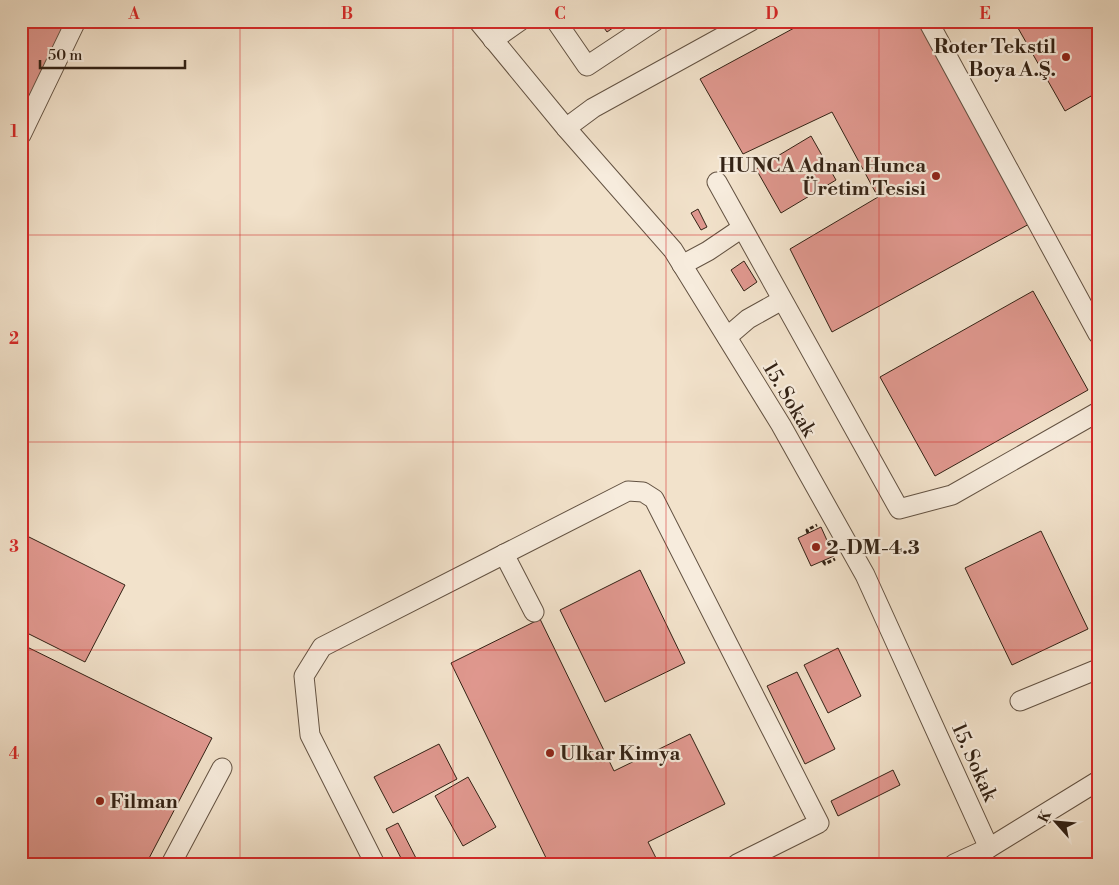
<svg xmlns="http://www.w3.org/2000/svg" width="1119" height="885" viewBox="0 0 1119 885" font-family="'Libre Bodoni',serif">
<rect width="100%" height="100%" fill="#f2e2cb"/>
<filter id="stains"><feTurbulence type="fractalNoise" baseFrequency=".004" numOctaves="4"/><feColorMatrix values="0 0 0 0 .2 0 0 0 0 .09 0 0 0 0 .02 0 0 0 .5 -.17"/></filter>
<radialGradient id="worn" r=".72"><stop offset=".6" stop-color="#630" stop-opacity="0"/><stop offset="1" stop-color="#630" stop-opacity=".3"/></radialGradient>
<g fill="#e0988f" stroke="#332215">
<polygon points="21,21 67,21 21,113"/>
<polygon points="599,21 623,21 607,32"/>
<polygon points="807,21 921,21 1031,223 832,332 790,249 878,197 832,112 743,154 700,79"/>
<polygon points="1014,21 1098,21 1098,92 1065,111"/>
<polygon points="811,136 836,180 781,213 756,169"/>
<polygon points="698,209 707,227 701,230 691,213"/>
<polygon points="744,261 757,282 744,291 731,270"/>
<polygon points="1033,291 1088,390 935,476 880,377"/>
<polygon points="821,527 834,556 811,566 798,538"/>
<polygon points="1041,531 1088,629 1012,665 965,568"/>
<polygon points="21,533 125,585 85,662 21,630"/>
<polygon points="640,570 685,663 605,702 560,610"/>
<polygon points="540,619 614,771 690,734 725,804 648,842 659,864 549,864 451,663"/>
<polygon points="21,644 212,738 146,864 21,864"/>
<polygon points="838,648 861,696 828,713 804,665"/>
<polygon points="797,672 835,749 805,764 767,686"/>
<polygon points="439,744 457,779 393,813 374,777"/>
<polygon points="893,770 900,785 838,816 831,801"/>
<polygon points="468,777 496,827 463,846 435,796"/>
<polygon points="398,823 419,864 404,864 386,829"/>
</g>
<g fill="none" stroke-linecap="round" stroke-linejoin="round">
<g stroke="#635242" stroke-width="21">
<g id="minor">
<polyline points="478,21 566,128 673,250 781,425 865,575 989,848"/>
<polyline points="556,21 587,66 655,21"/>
<polyline points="928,21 1098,334"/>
<polyline points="493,40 520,21"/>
<polyline points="566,128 593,108 751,21"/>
<polyline points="21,135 76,21"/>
<polyline points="717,182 899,509 952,495 1098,412"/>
<polyline points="682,265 708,251 742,228"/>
<polyline points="727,337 748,319 782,300"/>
<polyline points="504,554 534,612"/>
<polyline points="1020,701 1098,669"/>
<polyline points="171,864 222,768"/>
<polyline points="375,864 310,735 304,676 322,647 628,491 643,492 654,499 819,823 737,864"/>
<polyline points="954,864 989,848 1098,781"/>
</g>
</g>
<g stroke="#332215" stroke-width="3" stroke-dasharray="4 2.5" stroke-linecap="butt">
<polyline points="808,533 807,530 817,525"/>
<polyline points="823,561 825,564 835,559"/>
</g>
<use href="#minor" stroke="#f7ecdd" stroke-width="19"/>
</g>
<path fill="none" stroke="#d62828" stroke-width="1" stroke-opacity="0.55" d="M 240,21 L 240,864M 453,21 L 453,864M 666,21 L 666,864M 879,21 L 879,864M 21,235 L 1098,235M 21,442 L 1098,442M 21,650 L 1098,650"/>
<g fill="#8f2418" stroke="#f7ecdd" stroke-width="2">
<circle cx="1066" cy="57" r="5"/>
<circle cx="936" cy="176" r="5"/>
<circle cx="816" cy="547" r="5"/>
<circle cx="550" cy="753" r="5"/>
<circle cx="100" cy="801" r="5"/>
</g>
<g text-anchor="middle" stroke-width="4.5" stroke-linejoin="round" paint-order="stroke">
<g font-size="20" font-weight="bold" fill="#332215" stroke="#f7ecdd" text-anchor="start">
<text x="1056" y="53" text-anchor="end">Roter Tekstil<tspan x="1056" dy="23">Boya A.Ş.</tspan></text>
<text x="926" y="172" text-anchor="end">HUNCA Adnan Hunca<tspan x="926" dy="23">Üretim Tesisi</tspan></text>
<text x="826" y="554">2-DM-4.3</text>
<text x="560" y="760">Ulkar Kimya</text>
<text x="110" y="808">Filman</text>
</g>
<g font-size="20" fill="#332215" stroke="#f7ecdd">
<text transform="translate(790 399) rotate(59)" y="7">15. Sokak</text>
<text transform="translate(975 762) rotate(66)" y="7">15. Sokak</text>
</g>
</g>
<rect width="1119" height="885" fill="none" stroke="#f2e2cb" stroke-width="55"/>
<g transform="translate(1056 822) rotate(297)" stroke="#f7ecdd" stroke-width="4" paint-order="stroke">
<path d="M0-4L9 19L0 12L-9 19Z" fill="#332215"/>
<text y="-8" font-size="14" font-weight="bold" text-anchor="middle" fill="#332215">K</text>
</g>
<path d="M40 60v8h145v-8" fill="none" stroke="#332215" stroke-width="2.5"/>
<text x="48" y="60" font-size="15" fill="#332215" stroke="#f7ecdd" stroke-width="4" paint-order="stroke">50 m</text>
<rect x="28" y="28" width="1064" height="830" fill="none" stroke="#d62828" stroke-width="2"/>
<g font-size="16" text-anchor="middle" font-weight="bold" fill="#d62828">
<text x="134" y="19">A</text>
<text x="347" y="19">B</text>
<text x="560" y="19">C</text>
<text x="772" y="19">D</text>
<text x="985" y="19">E</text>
<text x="14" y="137">1</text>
<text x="14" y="344">2</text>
<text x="14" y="552">3</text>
<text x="14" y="759">4</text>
</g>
<rect width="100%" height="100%" filter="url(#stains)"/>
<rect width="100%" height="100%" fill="url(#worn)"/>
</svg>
